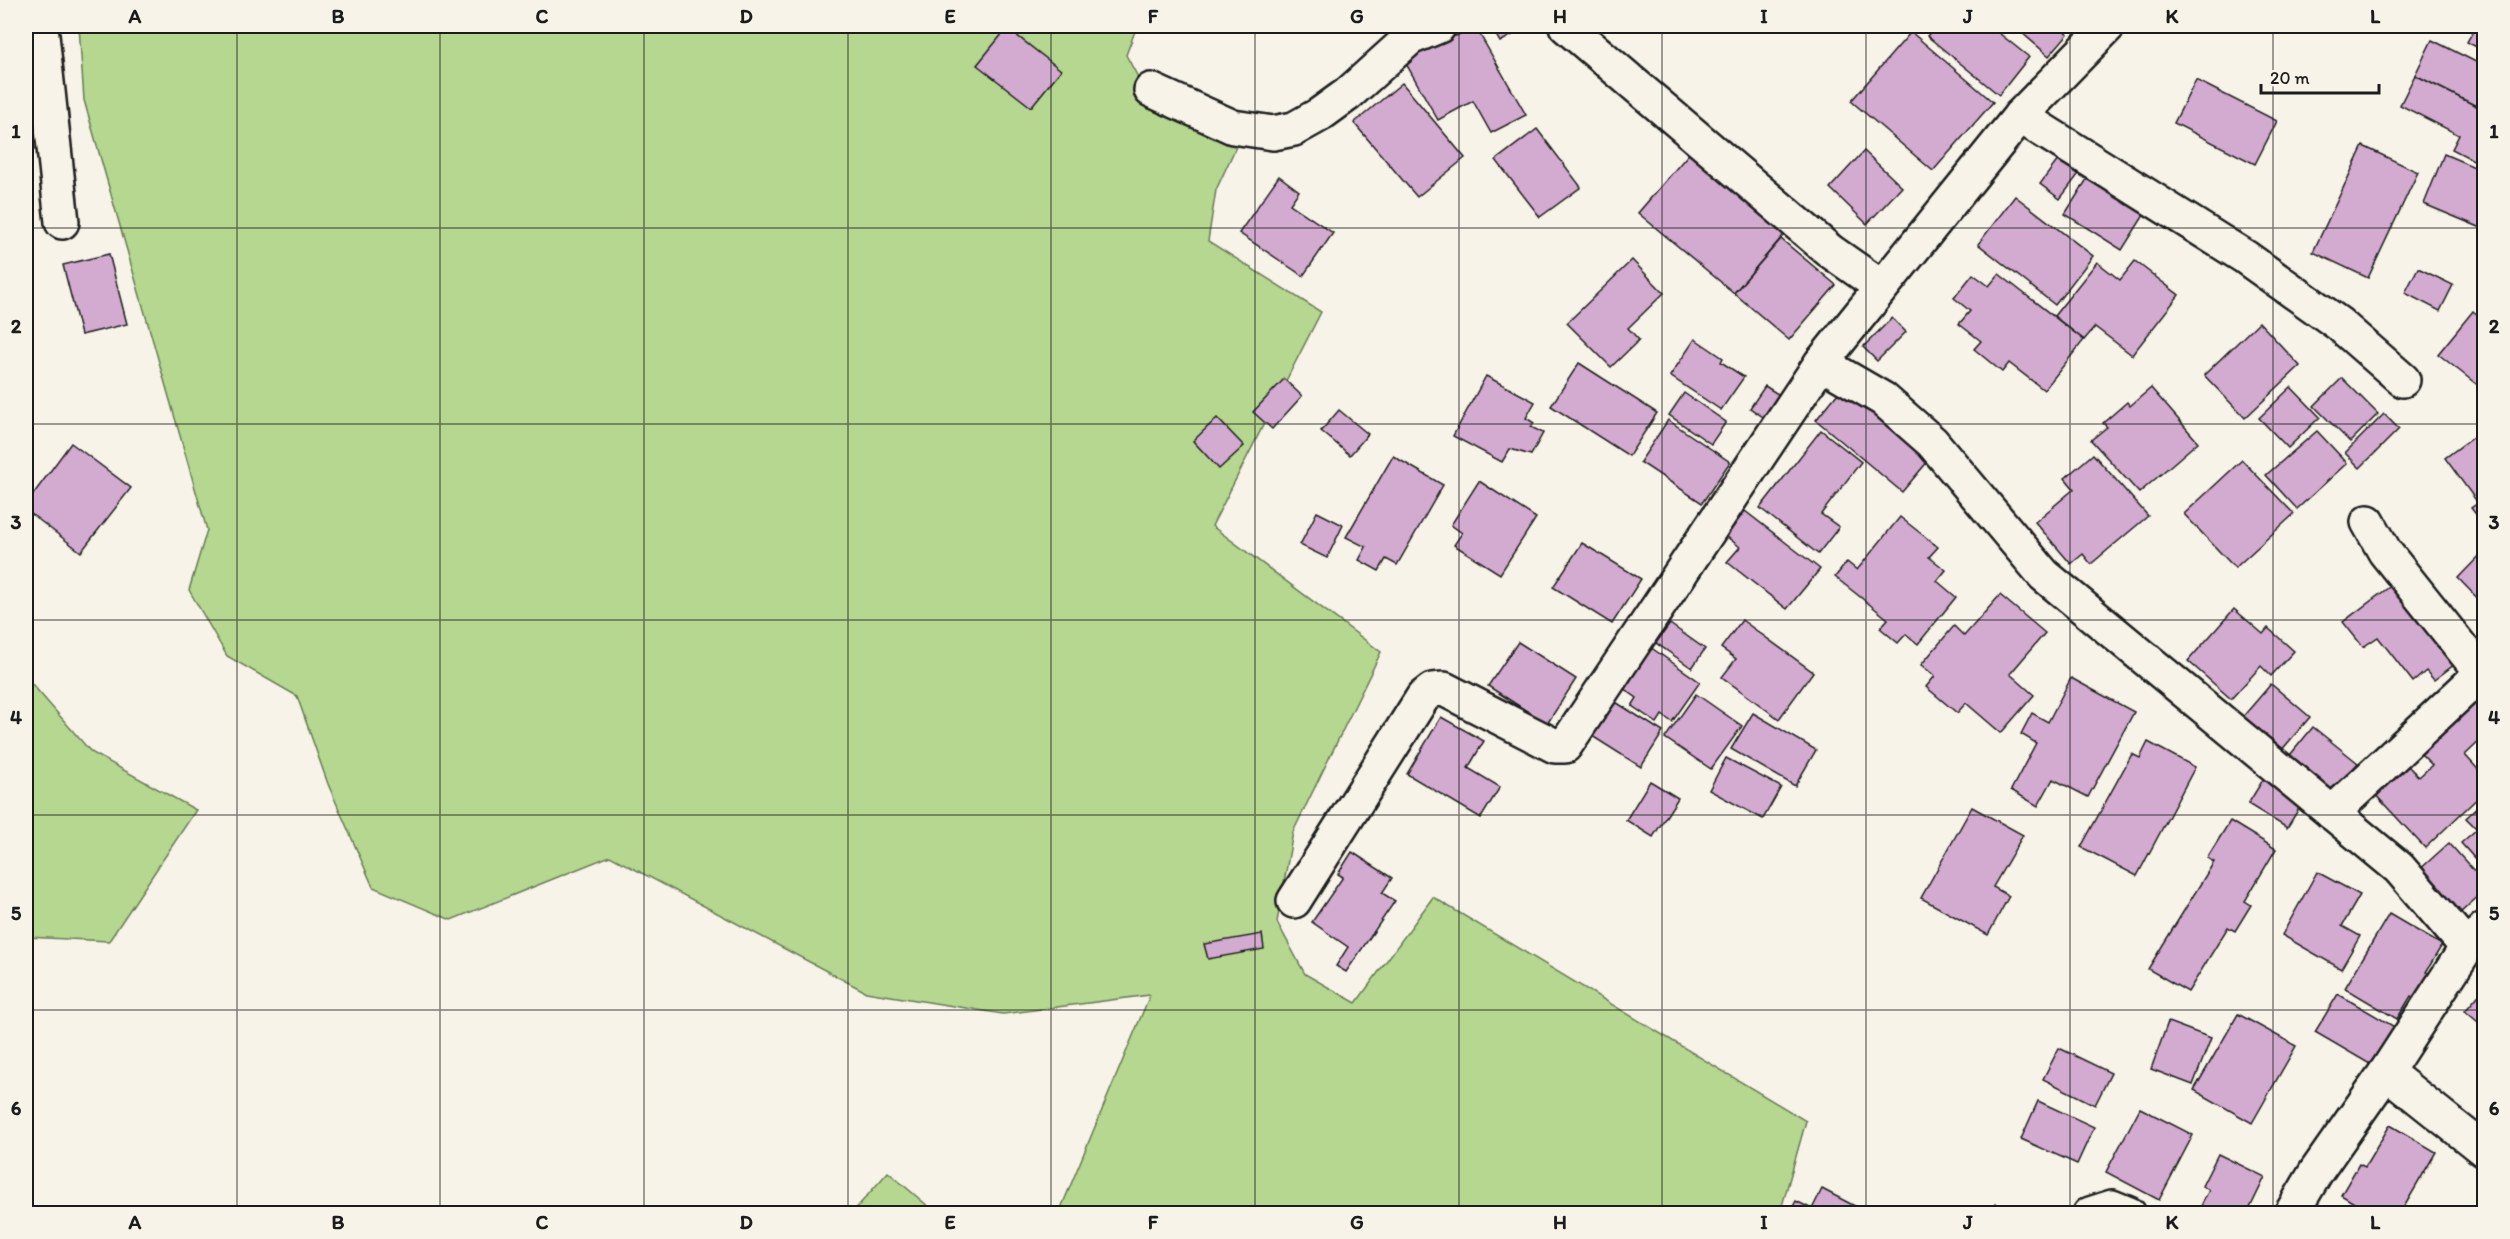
<svg xmlns="http://www.w3.org/2000/svg" width="2510" height="1239" viewBox="0 0 2510 1239" font-family="Itim,sans-serif">
<rect width="100%" height="100%" fill="#f7f3e8"/>
<filter id="ink" filterUnits="userSpaceOnUse"><feTurbulence type="fractalNoise" baseFrequency=".0167" numOctaves="2"/><feDisplacementMap in="SourceGraphic" scale="12" xChannelSelector="R" yChannelSelector="G"/><feConvolveMatrix kernelMatrix="1 2 1 2 8 2 1 2 1" color-interpolation-filters="sRGB"/></filter>
<g filter="url(#ink)">
<g fill="#b5d790" stroke="#687a56" stroke-width="1.5">
<polygon points="79,26 1137,26 1126,55 1152,103 1241,136 1216,190 1208,241 1321,312 1212,526 1381,652 1293,832 1277,922 1305,974 1356,1003 1433,897 1806,1121 1780,1213 1059,1213 1150,995 1003,1014 866,992 610,856 451,920 373,887 328,784 297,696 227,656 189,590 207,530 84,100"/>
<polygon points="26,677 91,752 196,810 109,941 26,937"/>
<polygon points="888,1172 936,1213 852,1213"/>
</g>
<g fill="#d3aad0" stroke="#1c1c1c" stroke-width="1.5">
<polygon points="1450,26 1456,36 1475,26 1526,115 1491,133 1473,101 1438,120 1400,53"/>
<polygon points="1491,26 1512,26 1516,33 1500,42"/>
<polygon points="1936,26 1990,26 2029,57 1999,95 1927,36"/>
<polygon points="2014,26 2057,26 2068,34 2049,56"/>
<polygon points="2476,26 2484,26 2484,51 2467,42"/>
<polygon points="1007,28 1061,70 1031,107 977,65"/>
<polygon points="1911,32 1993,102 1933,171 1851,101"/>
<polygon points="2432,40 2484,66 2484,110 2415,75"/>
<polygon points="2415,75 2484,110 2484,157 2481,164 2452,149 2459,135 2400,105"/>
<polygon points="2196,80 2277,121 2255,164 2174,123"/>
<polygon points="1402,83 1465,158 1417,197 1354,123"/>
<polygon points="1537,129 1581,187 1540,217 1496,160"/>
<polygon points="2363,146 2418,172 2368,278 2313,252"/>
<polygon points="1692,150 1788,230 1734,293 1638,213"/>
<polygon points="1864,151 1902,187 1867,224 1830,188"/>
<polygon points="2064,152 2084,167 2060,199 2040,184"/>
<polygon points="2444,154 2484,171 2484,229 2424,204"/>
<polygon points="2094,168 2151,204 2122,250 2065,214"/>
<polygon points="1279,176 1299,191 1290,204 1333,233 1303,276 1239,233"/>
<polygon points="2015,196 2093,256 2055,305 1978,244"/>
<polygon points="1781,239 1836,285 1789,340 1734,293"/>
<polygon points="109,254 127,324 81,335 63,265"/>
<polygon points="1632,260 1664,293 1628,328 1639,340 1611,367 1567,323"/>
<polygon points="2135,261 2179,295 2132,355 2095,327 2084,340 2054,316 2097,262 2120,280"/>
<polygon points="2418,268 2453,285 2440,311 2405,293"/>
<polygon points="1973,274 1989,286 1999,274 2084,340 2044,390 2009,363 2002,372 1974,349 1981,341 1959,324 1970,311 1954,298"/>
<polygon points="2473,311 2484,320 2484,381 2480,387 2438,354"/>
<polygon points="1892,318 1906,332 1877,361 1863,347"/>
<polygon points="2259,322 2300,366 2245,418 2204,375"/>
<polygon points="1695,339 1723,358 1721,362 1744,377 1721,410 1670,376"/>
<polygon points="1579,363 1657,413 1629,456 1551,406"/>
<polygon points="1486,376 1535,402 1526,418 1534,423 1531,427 1543,433 1531,455 1510,449 1502,462 1453,436"/>
<polygon points="2342,378 2378,414 2350,442 2314,406"/>
<polygon points="1284,379 1302,396 1272,429 1253,412"/>
<polygon points="1847,382 1934,454 1902,492 1816,420"/>
<polygon points="1765,386 1781,396 1766,419 1750,408"/>
<polygon points="2291,387 2320,417 2288,448 2259,418"/>
<polygon points="2151,388 2198,442 2139,493 2091,440 2107,427 2103,423 2127,402 2130,406"/>
<polygon points="1684,393 1726,422 1711,444 1669,415"/>
<polygon points="1339,410 1368,434 1350,455 1321,431"/>
<polygon points="2384,414 2399,429 2360,468 2345,453"/>
<polygon points="1217,418 1244,446 1219,469 1193,441"/>
<polygon points="1668,420 1730,462 1702,503 1640,462"/>
<polygon points="2484,429 2484,520 2482,522 2471,508 2478,503 2445,458"/>
<polygon points="1821,430 1861,462 1821,514 1839,527 1818,554 1760,508"/>
<polygon points="2317,431 2347,463 2297,509 2266,475"/>
<polygon points="71,443 131,488 81,552 26,510 26,504"/>
<polygon points="2093,454 2148,516 2091,564 2083,554 2071,564 2035,522 2074,489 2065,478"/>
<polygon points="1393,456 1443,485 1397,565 1386,559 1379,571 1359,560 1366,547 1346,537"/>
<polygon points="2242,460 2294,514 2235,568 2184,514"/>
<polygon points="1479,481 1536,518 1500,574 1454,545 1462,533 1451,525"/>
<polygon points="1745,511 1820,569 1787,609 1727,562 1740,547 1726,536"/>
<polygon points="1317,512 1343,525 1327,558 1300,545"/>
<polygon points="1900,517 1938,547 1929,557 1946,570 1937,581 1956,597 1918,644 1906,634 1898,643 1880,628 1888,619 1835,577 1847,562 1857,570"/>
<polygon points="1582,543 1641,579 1612,624 1553,587"/>
<polygon points="2484,551 2484,605 2458,578"/>
<polygon points="2400,579 2463,658 2434,680 2426,671 2413,682 2378,637 2363,647 2343,622"/>
<polygon points="2000,595 2045,633 2010,674 2034,695 2001,733 1966,703 1957,713 1926,687 1935,676 1921,665 1954,626 1964,636"/>
<polygon points="2234,609 2263,634 2268,628 2294,651 2271,676 2261,666 2231,699 2188,661"/>
<polygon points="1742,620 1813,672 1779,719 1722,677 1736,659 1721,648"/>
<polygon points="1670,624 1705,649 1692,668 1656,643"/>
<polygon points="1518,642 1576,679 1547,724 1488,686"/>
<polygon points="1650,647 1700,682 1672,722 1662,715 1657,723 1632,706 1637,698 1623,688"/>
<polygon points="2071,678 2134,712 2088,797 2053,779 2038,806 2011,790 2036,743 2021,734 2032,713 2048,722"/>
<polygon points="2271,684 2310,717 2280,752 2241,719"/>
<polygon points="2470,684 2484,700 2484,737 2465,755 2484,776 2484,792 2425,848 2372,791 2403,761 2419,777 2432,765 2409,742"/>
<polygon points="1696,694 1742,726 1711,769 1665,738"/>
<polygon points="1614,701 1663,732 1641,767 1592,736"/>
<polygon points="1753,713 1816,750 1795,786 1731,749"/>
<polygon points="1441,717 1484,741 1468,768 1500,787 1481,818 1407,774"/>
<polygon points="2313,727 2358,763 2330,796 2286,760"/>
<polygon points="2148,742 2195,767 2137,876 2081,847 2132,754 2140,758"/>
<polygon points="1726,758 1781,787 1763,819 1709,790"/>
<polygon points="2264,778 2303,802 2287,828 2248,804"/>
<polygon points="1650,781 1678,798 1653,837 1626,820"/>
<polygon points="2484,801 2484,869 2461,843 2477,829 2466,818"/>
<polygon points="1972,807 2023,835 1993,887 2009,896 1988,935 1921,898"/>
<polygon points="2230,821 2276,849 2245,901 2251,905 2235,931 2228,927 2188,992 2148,969 2214,862 2207,858"/>
<polygon points="2449,843 2484,882 2484,891 2458,915 2417,872"/>
<polygon points="1352,852 1392,878 1382,893 1395,901 1346,972 1336,966 1348,947 1312,922 1343,877 1338,874"/>
<polygon points="2317,872 2360,895 2342,926 2360,936 2341,969 2282,935"/>
<polygon points="2389,914 2442,945 2426,972 2433,976 2419,1001 2411,996 2397,1019 2345,988"/>
<polygon points="1262,934 1264,949 1208,959 1204,944"/>
<polygon points="2484,989 2484,1027 2465,1011"/>
<polygon points="2338,994 2398,1029 2375,1067 2315,1032"/>
<polygon points="2238,1014 2296,1046 2252,1123 2194,1090"/>
<polygon points="2168,1022 2211,1038 2193,1085 2151,1069"/>
<polygon points="2059,1048 2111,1073 2095,1105 2043,1079"/>
<polygon points="2038,1101 2094,1127 2077,1164 2021,1139"/>
<polygon points="2140,1108 2193,1135 2159,1200 2106,1172"/>
<polygon points="2390,1125 2436,1152 2400,1214 2372,1214 2341,1195 2359,1164 2365,1167"/>
<polygon points="2218,1154 2265,1177 2247,1214 2197,1214 2209,1190 2202,1186"/>
<polygon points="1822,1189 1870,1214 1789,1214 1796,1201 1812,1209"/>
<polygon points="1996,1204 2022,1214 1992,1214"/>
</g>
<g fill="none" stroke-linecap="round" stroke-linejoin="round">
<g stroke="#1c1c1c" stroke-width="38">
<g id="street">
<polyline points="41,26 62,222"/>
<polyline points="1566,26 1830,251 1880,286"/>
<polyline points="1151,90 1233,127 1273,133 1294,129 1319,115 1348,94 1410,38 1439,26"/>
<polyline points="2020,116 2245,257 2339,324 2403,380"/>
<polyline points="1821,363 1883,399 1932,442 2044,575 2399,868 2467,947"/>
<polyline points="2368,522 2385,552 2484,676"/>
<polyline points="2332,813 2482,673"/>
<polyline points="1294,901 1423,697 1432,690 1444,689 1555,746 1565,746 1821,363 2020,116 2108,26"/>
<polyline points="2386,1072 2484,1150"/>
<polyline points="2090,1214 2112,1207 2129,1214"/>
<polyline points="2291,1214 2316,1172 2386,1072 2467,947 2484,929"/>
</g>
</g>
<use href="#street" stroke="#f7f3e8" stroke-width="33"/>
</g>
</g>
<path fill="none" stroke="#1c1c1c" stroke-width="1.5" stroke-opacity="0.55" d="M 237,26 L 237,1214M 440,26 L 440,1214M 644,26 L 644,1214M 848,26 L 848,1214M 1051,26 L 1051,1214M 1255,26 L 1255,1214M 1459,26 L 1459,1214M 1662,26 L 1662,1214M 1866,26 L 1866,1214M 2070,26 L 2070,1214M 2273,26 L 2273,1214M 26,228 L 2484,228M 26,424 L 2484,424M 26,620 L 2484,620M 26,815 L 2484,815M 26,1010 L 2484,1010"/>
<rect width="2510" height="1239" fill="none" stroke="#f7f3e8" stroke-width="66"/>
<path d="M2261 84v9h118v-9" fill="none" stroke="#1c1c1c" stroke-width="3"/>
<text x="2270" y="84" font-size="18" fill="#1c1c1c" stroke="#f7f3e8" stroke-width="4.5" paint-order="stroke">20 m</text>
<rect x="33" y="33" width="2444" height="1173" fill="none" stroke="#1c1c1c" stroke-width="2"/>
<g font-size="20" text-anchor="middle" font-weight="bold" fill="#1c1c1c">
<text x="135" y="23">A</text>
<text x="338" y="23">B</text>
<text x="542" y="23">C</text>
<text x="746" y="23">D</text>
<text x="950" y="23">E</text>
<text x="1153" y="23">F</text>
<text x="1357" y="23">G</text>
<text x="1560" y="23">H</text>
<text x="1764" y="23">I</text>
<text x="1968" y="23">J</text>
<text x="2172" y="23">K</text>
<text x="2375" y="23">L</text>
<text x="16" y="138">1</text>
<text x="2494" y="138">1</text>
<text x="16" y="333">2</text>
<text x="2494" y="333">2</text>
<text x="16" y="529">3</text>
<text x="2494" y="529">3</text>
<text x="16" y="724">4</text>
<text x="2494" y="724">4</text>
<text x="16" y="920">5</text>
<text x="2494" y="920">5</text>
<text x="16" y="1115">6</text>
<text x="2494" y="1115">6</text>
<text x="135" y="1229">A</text>
<text x="338" y="1229">B</text>
<text x="542" y="1229">C</text>
<text x="746" y="1229">D</text>
<text x="950" y="1229">E</text>
<text x="1153" y="1229">F</text>
<text x="1357" y="1229">G</text>
<text x="1560" y="1229">H</text>
<text x="1764" y="1229">I</text>
<text x="1968" y="1229">J</text>
<text x="2172" y="1229">K</text>
<text x="2375" y="1229">L</text>
</g>
</svg>
